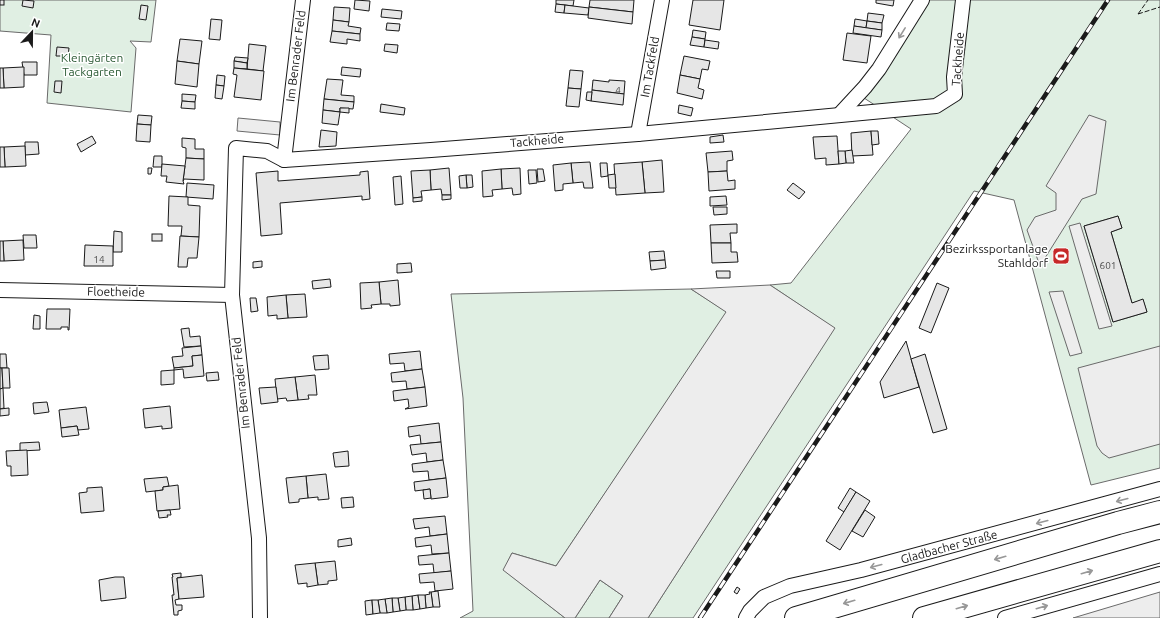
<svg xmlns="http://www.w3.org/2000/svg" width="1160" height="618" viewBox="0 0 1160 618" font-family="Ubuntu,sans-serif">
<rect width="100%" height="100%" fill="#fff"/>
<g fill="#e0efe3" stroke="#6a6a6a" fill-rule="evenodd">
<polygon points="0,0 156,0 151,42 130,41 136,48 131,112 47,103 51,35 0,31"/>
<path d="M 923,0 L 1160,0 L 1160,468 L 1091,485 L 1014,200 L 974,191 L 693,618 L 648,618 L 834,328 L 770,285 L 791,283 L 911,129 L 858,94 ZM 1118,216 L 1122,228 L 1111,232 L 1132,303 L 1143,300 L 1147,312 L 1113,322 L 1084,226 Z"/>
<polygon points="691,289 727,312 556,566 512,553 504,570 565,618 460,618 473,611 463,398 451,294"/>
<polygon points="600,580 623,596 609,618 575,618"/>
</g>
<g fill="#ededed" stroke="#6a6a6a">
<polygon points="1089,115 1106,121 1096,194 1082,199 1040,266 1027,230 1035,217 1056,210 1056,193 1046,186"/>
<polygon points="238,118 280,122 280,135 237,131"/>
<polygon points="1080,223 1112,326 1099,329 1069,226"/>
<polygon points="770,285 835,328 648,618 609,618 623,596 600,580 575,618 565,618 503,570 512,553 556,566 726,312 691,289"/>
<polygon points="1063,291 1082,353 1070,356 1049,292"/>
<polygon points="1160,346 1160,444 1109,458 1102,453 1097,446 1078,368"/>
<polygon points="1160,592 1160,618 1073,618"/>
</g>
<g fill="#e6e6e6" stroke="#1a1a1a">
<rect x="0" y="0" width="4" height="5"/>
<polygon points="23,0 34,1 33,8 22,6"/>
<polygon points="355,0 370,1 369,11 354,9"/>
<polygon points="556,0 574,0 573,6 556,4"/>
<polygon points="590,0 634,0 633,12 589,7"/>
<polygon points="693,0 724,0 720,30 689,25"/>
<polygon points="876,0 894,0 893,6 876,3"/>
<polygon points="556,4 565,5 564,13 555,12"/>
<polygon points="141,5 148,6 146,20 139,19"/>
<polygon points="565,5 589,8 588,15 564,13"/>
<polygon points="334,7 350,8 349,22 333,20"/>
<polygon points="589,7 633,12 632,24 588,18"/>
<polygon points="382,9 402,11 401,19 381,17"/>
<polygon points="868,13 884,15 882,23 867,21"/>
<polygon points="211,19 222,20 220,40 209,39"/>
<polygon points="855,19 867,21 866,28 854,26"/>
<polygon points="333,20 349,22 348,26 361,28 360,34 332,31"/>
<polygon points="867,21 882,23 882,30 866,28"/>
<polygon points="387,23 400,24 399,31 386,30"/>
<polygon points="854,26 882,30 881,37 853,33"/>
<polygon points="693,30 706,32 705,39 692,37"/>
<polygon points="332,31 360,34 360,41 347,39 347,44 330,42"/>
<polygon points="847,33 871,36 867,63 843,60"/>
<polygon points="692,37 705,39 704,47 690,45"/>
<polygon points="180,39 202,41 199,64 177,61"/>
<polygon points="705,40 719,42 718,49 704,47"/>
<polygon points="249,44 266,46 263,71 247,69"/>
<polygon points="385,44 398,45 397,53 384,51"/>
<polygon points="57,47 69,48 68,56 56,56"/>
<polygon points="684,56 710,61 708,70 702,69 700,79 680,75"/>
<polygon points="235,57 248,58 247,63 234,61"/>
<polygon points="177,61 199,64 197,87 175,84"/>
<polygon points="234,61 247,63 247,69 234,68"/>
<polygon points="22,62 37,62 37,75 24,75"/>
<polygon points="23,67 24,67 24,87 4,88 3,68"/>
<polygon points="342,67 361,69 360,77 341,75"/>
<polygon points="0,68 3,68 4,88 0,88"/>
<polygon points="234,68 264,71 261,100 234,97 237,75 233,74"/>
<polygon points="570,70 583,71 581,89 568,88"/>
<polygon points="217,75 225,76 224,86 216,85"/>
<polygon points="680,75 700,79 698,88 704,90 702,99 677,93"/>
<polygon points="327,79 343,80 341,95 354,96 354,102 324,99"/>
<polygon points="593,80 609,82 609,80 625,81 624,94 592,90"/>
<polygon points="55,81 62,81 61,93 54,92"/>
<polygon points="216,85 224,86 222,99 215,98"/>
<polygon points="568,88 581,89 579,107 566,106"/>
<polygon points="592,90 624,94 623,105 591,101"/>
<polygon points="587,92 592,92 591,101 586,100"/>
<polygon points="182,94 196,95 195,102 182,101"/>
<polygon points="324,99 354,102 353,109 340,108 340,112 323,110"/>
<polygon points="182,101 195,102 195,109 181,108"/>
<polygon points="381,104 405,108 404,115 380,112"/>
<polygon points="679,105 693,108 691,116 678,113"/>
<polygon points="340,108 349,108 349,113 340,112"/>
<polygon points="323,110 340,112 338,125 322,123"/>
<polygon points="138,115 152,116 151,125 137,124"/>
<polygon points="137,124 151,125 150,142 136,141"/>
<polygon points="321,130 337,132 336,146 319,147"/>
<polygon points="871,131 873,155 852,156 851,133"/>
<polygon points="871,131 878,131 879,144 872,145"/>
<polygon points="723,135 724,142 710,143 710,137"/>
<polygon points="92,136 96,143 81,152 77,144"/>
<polygon points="837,136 839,164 826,165 826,158 815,159 813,137"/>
<polygon points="182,138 195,139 195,149 204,149 204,159 186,158 186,148 182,147"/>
<polygon points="25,142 38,142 39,154 25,155"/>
<polygon points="25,146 26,166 5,167 4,147"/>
<polygon points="0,147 4,147 5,167 0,167"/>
<polygon points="852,150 854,163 846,163 845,151"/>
<polygon points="732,151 733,160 727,161 727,171 708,172 706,153"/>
<polygon points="838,151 845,151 846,163 839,164"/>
<polygon points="154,156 162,156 162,167 153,167"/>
<polygon points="186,158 204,159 204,180 184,179 183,181"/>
<polygon points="662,160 664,192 645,193 642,162"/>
<polygon points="590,162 593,188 584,188 583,182 573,183 571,163"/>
<polygon points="642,162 645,193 616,195 614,164"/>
<polygon points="571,163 573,183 563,184 563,190 555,191 553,165"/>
<polygon points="600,163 607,163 608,176 601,177"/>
<polygon points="162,164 185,166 183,181 184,184 166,182 167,176 161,176"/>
<polygon points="148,168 152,168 151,174 148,174"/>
<polygon points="449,168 451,195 442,195 441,189 431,190 430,170"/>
<polygon points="520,168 521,194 513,195 512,188 502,189 501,169"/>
<polygon points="501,169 502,189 492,190 493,196 483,197 482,171"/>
<polygon points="537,169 543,169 545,181 538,182"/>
<polygon points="430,170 431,190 421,191 422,197 413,198 411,171"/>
<polygon points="528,170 536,170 537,183 529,184"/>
<polygon points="278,171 278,181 360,175 360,172 368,171 370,199 362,200 362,196 280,203 282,234 261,236 256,173"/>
<polygon points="727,171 728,181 735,180 735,189 709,191 708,172"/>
<polygon points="615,174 616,188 609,188 608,175"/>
<polygon points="466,175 472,175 473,187 467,188"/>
<polygon points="466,175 467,188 460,188 459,176"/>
<polygon points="401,176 403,204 395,205 393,177"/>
<polygon points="187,183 214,185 213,199 186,197"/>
<polygon points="793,183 805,192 799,199 787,190"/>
<polygon points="442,195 451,195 451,199 442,200"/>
<polygon points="169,196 188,197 188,205 200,206 199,237 181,236 182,226 168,226"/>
<polygon points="726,196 727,205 710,206 710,197"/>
<polygon points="422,197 422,201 413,202 413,198"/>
<polygon points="713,207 727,207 727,214 714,215"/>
<polygon points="1118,216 1122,228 1111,232 1132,303 1143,299 1147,312 1113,322 1084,226"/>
<polygon points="737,224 737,233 730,233 731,243 711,243 710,225"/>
<polygon points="114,231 122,232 122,252 113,252"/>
<rect x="152" y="234" width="10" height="7"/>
<polygon points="23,235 36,235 37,248 24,248"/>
<polygon points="180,236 199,237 197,258 188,258 187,267 178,267"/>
<polygon points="23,240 24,260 4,261 3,241"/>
<polygon points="0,241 3,241 4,261 0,261"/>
<polygon points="711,243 731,243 731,252 737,252 738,262 712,263"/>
<polygon points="85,245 113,246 113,266 84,266"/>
<polygon points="664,251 665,260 650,261 649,252"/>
<polygon points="665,260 666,268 651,270 650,261"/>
<polygon points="262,261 262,267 253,268 253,262"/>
<polygon points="411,263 412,272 397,273 397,264"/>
<polygon points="716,271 730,271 730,278 717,278"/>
<polygon points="330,279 331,287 313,289 312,281"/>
<polygon points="398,280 400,305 390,306 390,304 381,304 379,282"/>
<polygon points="379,282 381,304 371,305 372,308 361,309 360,283"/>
<polygon points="937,283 949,288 931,333 919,328"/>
<polygon points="305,294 307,317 288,318 286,295"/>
<polygon points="286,295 288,318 277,319 277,315 268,316 267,297"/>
<polygon points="250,298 256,298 258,311 251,312"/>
<polygon points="47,309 70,309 69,330 68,330 68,327 61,327 61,329 46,329"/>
<polygon points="34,315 40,316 40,329 33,329"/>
<polygon points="189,328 190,337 200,336 201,346 184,347 181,329"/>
<polygon points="906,341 919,387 884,398 880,382"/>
<polygon points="201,346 202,355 192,356 193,366 174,368 172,357 183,356 182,348"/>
<polygon points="420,351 422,369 405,371 404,363 390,364 389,354"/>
<polygon points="0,354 6,354 7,368 0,368"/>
<polygon points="925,354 947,429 933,433 911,359"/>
<polygon points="202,355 204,376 184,378 183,369 174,370 174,368 193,366 192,356"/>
<polygon points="328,355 329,369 315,370 313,356"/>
<polygon points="0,368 2,368 3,388 0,389"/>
<polygon points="2,368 9,368 10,388 3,388"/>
<polygon points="422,369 425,387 407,389 406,381 392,382 391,373"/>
<polygon points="174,370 174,384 161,385 161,371"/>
<polygon points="218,372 219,380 207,381 206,373"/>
<polygon points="315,375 317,395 308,395 309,399 298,400 295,377"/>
<polygon points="295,377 298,400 287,401 286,398 277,399 275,379"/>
<polygon points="276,387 278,402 261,404 259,388"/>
<polygon points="425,387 427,406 405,409 409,407 408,399 394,401 393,391"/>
<polygon points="3,388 4,408 0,409 0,389"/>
<polygon points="47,402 49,412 34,414 33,403"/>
<polygon points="170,406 172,428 162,429 162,426 145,428 143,409"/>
<polygon points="86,407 89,429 78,430 77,426 61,428 59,410"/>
<polygon points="9,408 9,415 0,416 0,409"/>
<polygon points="439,423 441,442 421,444 420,435 409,437 408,427"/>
<polygon points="77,426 79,435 62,437 61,428"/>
<polygon points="39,442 40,450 20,451 20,443"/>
<polygon points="441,442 443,460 427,462 426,453 412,455 410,445"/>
<polygon points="27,450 28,475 11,476 11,466 7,466 6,451"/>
<polygon points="348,451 349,466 335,467 333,453"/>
<polygon points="443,460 446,478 429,480 428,471 413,472 412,464"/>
<polygon points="326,474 329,499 318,500 318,497 308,498 306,476"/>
<polygon points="306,476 308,498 299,499 299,502 289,503 286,478"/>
<polygon points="167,477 169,486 163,487 163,490 146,492 144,479"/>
<polygon points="446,478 448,497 431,499 430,489 415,491 414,482"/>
<polygon points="178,485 180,509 157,511 155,491 163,490 163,487"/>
<polygon points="102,487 104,511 81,513 79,493 87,492 87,488"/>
<polygon points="850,488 856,492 844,512 838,508"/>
<polygon points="430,489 431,498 424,499 423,490"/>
<polygon points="856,492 870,501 840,550 826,541"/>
<polygon points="353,497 354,507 342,508 341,498"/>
<polygon points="170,510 171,515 167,515 168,517 159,518 158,511"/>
<polygon points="865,510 875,517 863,537 852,531"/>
<polygon points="445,516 447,534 430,536 429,527 415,529 413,519"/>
<polygon points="447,534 449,553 432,554 431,545 416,547 415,538"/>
<polygon points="351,538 352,545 338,547 338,540"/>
<polygon points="449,553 451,571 434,573 433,564 419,565 418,556"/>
<polygon points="335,561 337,580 328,581 328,584 318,585 315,563"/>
<polygon points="315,563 318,585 307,587 307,583 298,584 295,565"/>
<polygon points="451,571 453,589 435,591 434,582 420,583 419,574"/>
<polygon points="181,573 181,577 177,578 179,599 175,600 176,605 182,605 182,610 178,611 178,615 174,615 172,595 174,595 172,577 173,577 172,574"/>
<polygon points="202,575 204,597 179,599 177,578"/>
<polygon points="115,577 124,577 126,598 101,601 99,580"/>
<polygon points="737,587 740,589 737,594 734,592"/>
<polygon points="438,591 440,607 433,607 431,592"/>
<polygon points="429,592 431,592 433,607 426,608 425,595 430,594"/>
<polygon points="418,595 420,609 413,610 412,596"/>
<polygon points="418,595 425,595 426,608 420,609"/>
<polygon points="412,596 413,610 406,610 405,597"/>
<polygon points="405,597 406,610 400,611 398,598"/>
<polygon points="392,598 398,598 400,611 393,612"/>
<polygon points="392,598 393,612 387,613 385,599"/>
<polygon points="385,599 387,613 380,613 378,600"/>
<polygon points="372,600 373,614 366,615 365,601"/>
<polygon points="372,600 378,600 380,613 373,614"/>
</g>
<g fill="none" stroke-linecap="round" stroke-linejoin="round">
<g stroke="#1a1a1a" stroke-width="16">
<g id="minor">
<polyline points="840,114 865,87 879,69 922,0"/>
<polyline points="638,134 662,0"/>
<polyline points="284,160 303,0"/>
<polyline points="0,290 232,295"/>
<polyline points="260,618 259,538 232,295 236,148 267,151 284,160 431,150 638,134 936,106 955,94 954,77 963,0"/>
<polyline points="746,618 750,611 764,597 790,586 861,570 1160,489"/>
<polyline points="1005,618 1160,574"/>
</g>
</g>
<g stroke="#1a1a1a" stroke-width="24">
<g id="primary">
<polyline points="796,618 1118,523 1160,512"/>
<polyline points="924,618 1160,551"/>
</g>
</g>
<use href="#minor" stroke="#fff" stroke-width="14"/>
<use href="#primary" stroke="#fff" stroke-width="22"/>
<g stroke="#1a1a1a" stroke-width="4.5">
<polyline id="rail" points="700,618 1108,0"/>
</g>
<use href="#rail" stroke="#fff" stroke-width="3" stroke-dasharray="9" stroke-linecap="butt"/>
<g stroke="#1a1a1a" stroke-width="1" stroke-dasharray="5 2" stroke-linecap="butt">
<polyline points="1138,14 1160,7"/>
<polyline points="1138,14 1148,0"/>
</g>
</g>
<defs><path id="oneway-shaft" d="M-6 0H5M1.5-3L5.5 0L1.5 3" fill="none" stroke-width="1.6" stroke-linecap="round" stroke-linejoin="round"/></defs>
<g stroke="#989898">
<use href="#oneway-shaft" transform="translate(902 33) rotate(122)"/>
<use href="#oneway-shaft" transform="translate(1122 500) rotate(165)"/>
<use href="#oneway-shaft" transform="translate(1042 522) rotate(165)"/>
<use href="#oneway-shaft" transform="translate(1000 558) rotate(164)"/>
<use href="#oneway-shaft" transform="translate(876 566) rotate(165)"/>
<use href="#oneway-shaft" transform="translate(1087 572) rotate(-16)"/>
<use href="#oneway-shaft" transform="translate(849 602) rotate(164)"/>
<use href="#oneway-shaft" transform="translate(962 607) rotate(-16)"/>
<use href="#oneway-shaft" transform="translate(1042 607) rotate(-16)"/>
</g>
<defs>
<g id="stadium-square" transform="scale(0.9)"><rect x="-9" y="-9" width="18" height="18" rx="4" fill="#c62828" stroke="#fff"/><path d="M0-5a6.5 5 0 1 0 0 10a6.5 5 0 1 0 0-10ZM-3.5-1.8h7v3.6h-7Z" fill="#fff"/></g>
</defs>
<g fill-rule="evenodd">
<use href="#stadium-square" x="1061" y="256"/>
</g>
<g text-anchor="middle" stroke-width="3" stroke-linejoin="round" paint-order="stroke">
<g font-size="10" fill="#4d4d4d">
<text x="618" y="94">4</text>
<text x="99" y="263">14</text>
<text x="1108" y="269">601</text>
</g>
<g font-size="12" fill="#1a1a1a" stroke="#fff">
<text transform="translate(296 56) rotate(-83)" y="4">Im Benrader Feld</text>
<text transform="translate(958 59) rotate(-86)" y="4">Tackheide</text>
<text transform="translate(650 67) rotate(-80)" y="4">Im Tackfeld</text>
<text transform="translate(537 141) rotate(-5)" y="4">Tackheide</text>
<text transform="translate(116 292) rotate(1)" y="4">Floetheide</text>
<text transform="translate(241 383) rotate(-96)" y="4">Im Benrader Feld</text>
<text transform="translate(949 547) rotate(-15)" y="4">Gladbacher Straße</text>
</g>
<g font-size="12" fill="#2b5a34" stroke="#fff">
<text x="92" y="62">Kleingärten<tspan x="92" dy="14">Tackgarten</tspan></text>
</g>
<g font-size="12" fill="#1a1a1a" stroke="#fff" text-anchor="end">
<text x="1048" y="253">Bezirkssportanlage<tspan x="1048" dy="14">Stahldorf</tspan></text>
</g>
</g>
<g transform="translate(32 32) rotate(22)" stroke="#ffffff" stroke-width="3" paint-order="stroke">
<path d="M0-3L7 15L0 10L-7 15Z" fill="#1a1a1a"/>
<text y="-6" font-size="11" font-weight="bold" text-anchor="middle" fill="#1a1a1a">N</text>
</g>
</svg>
